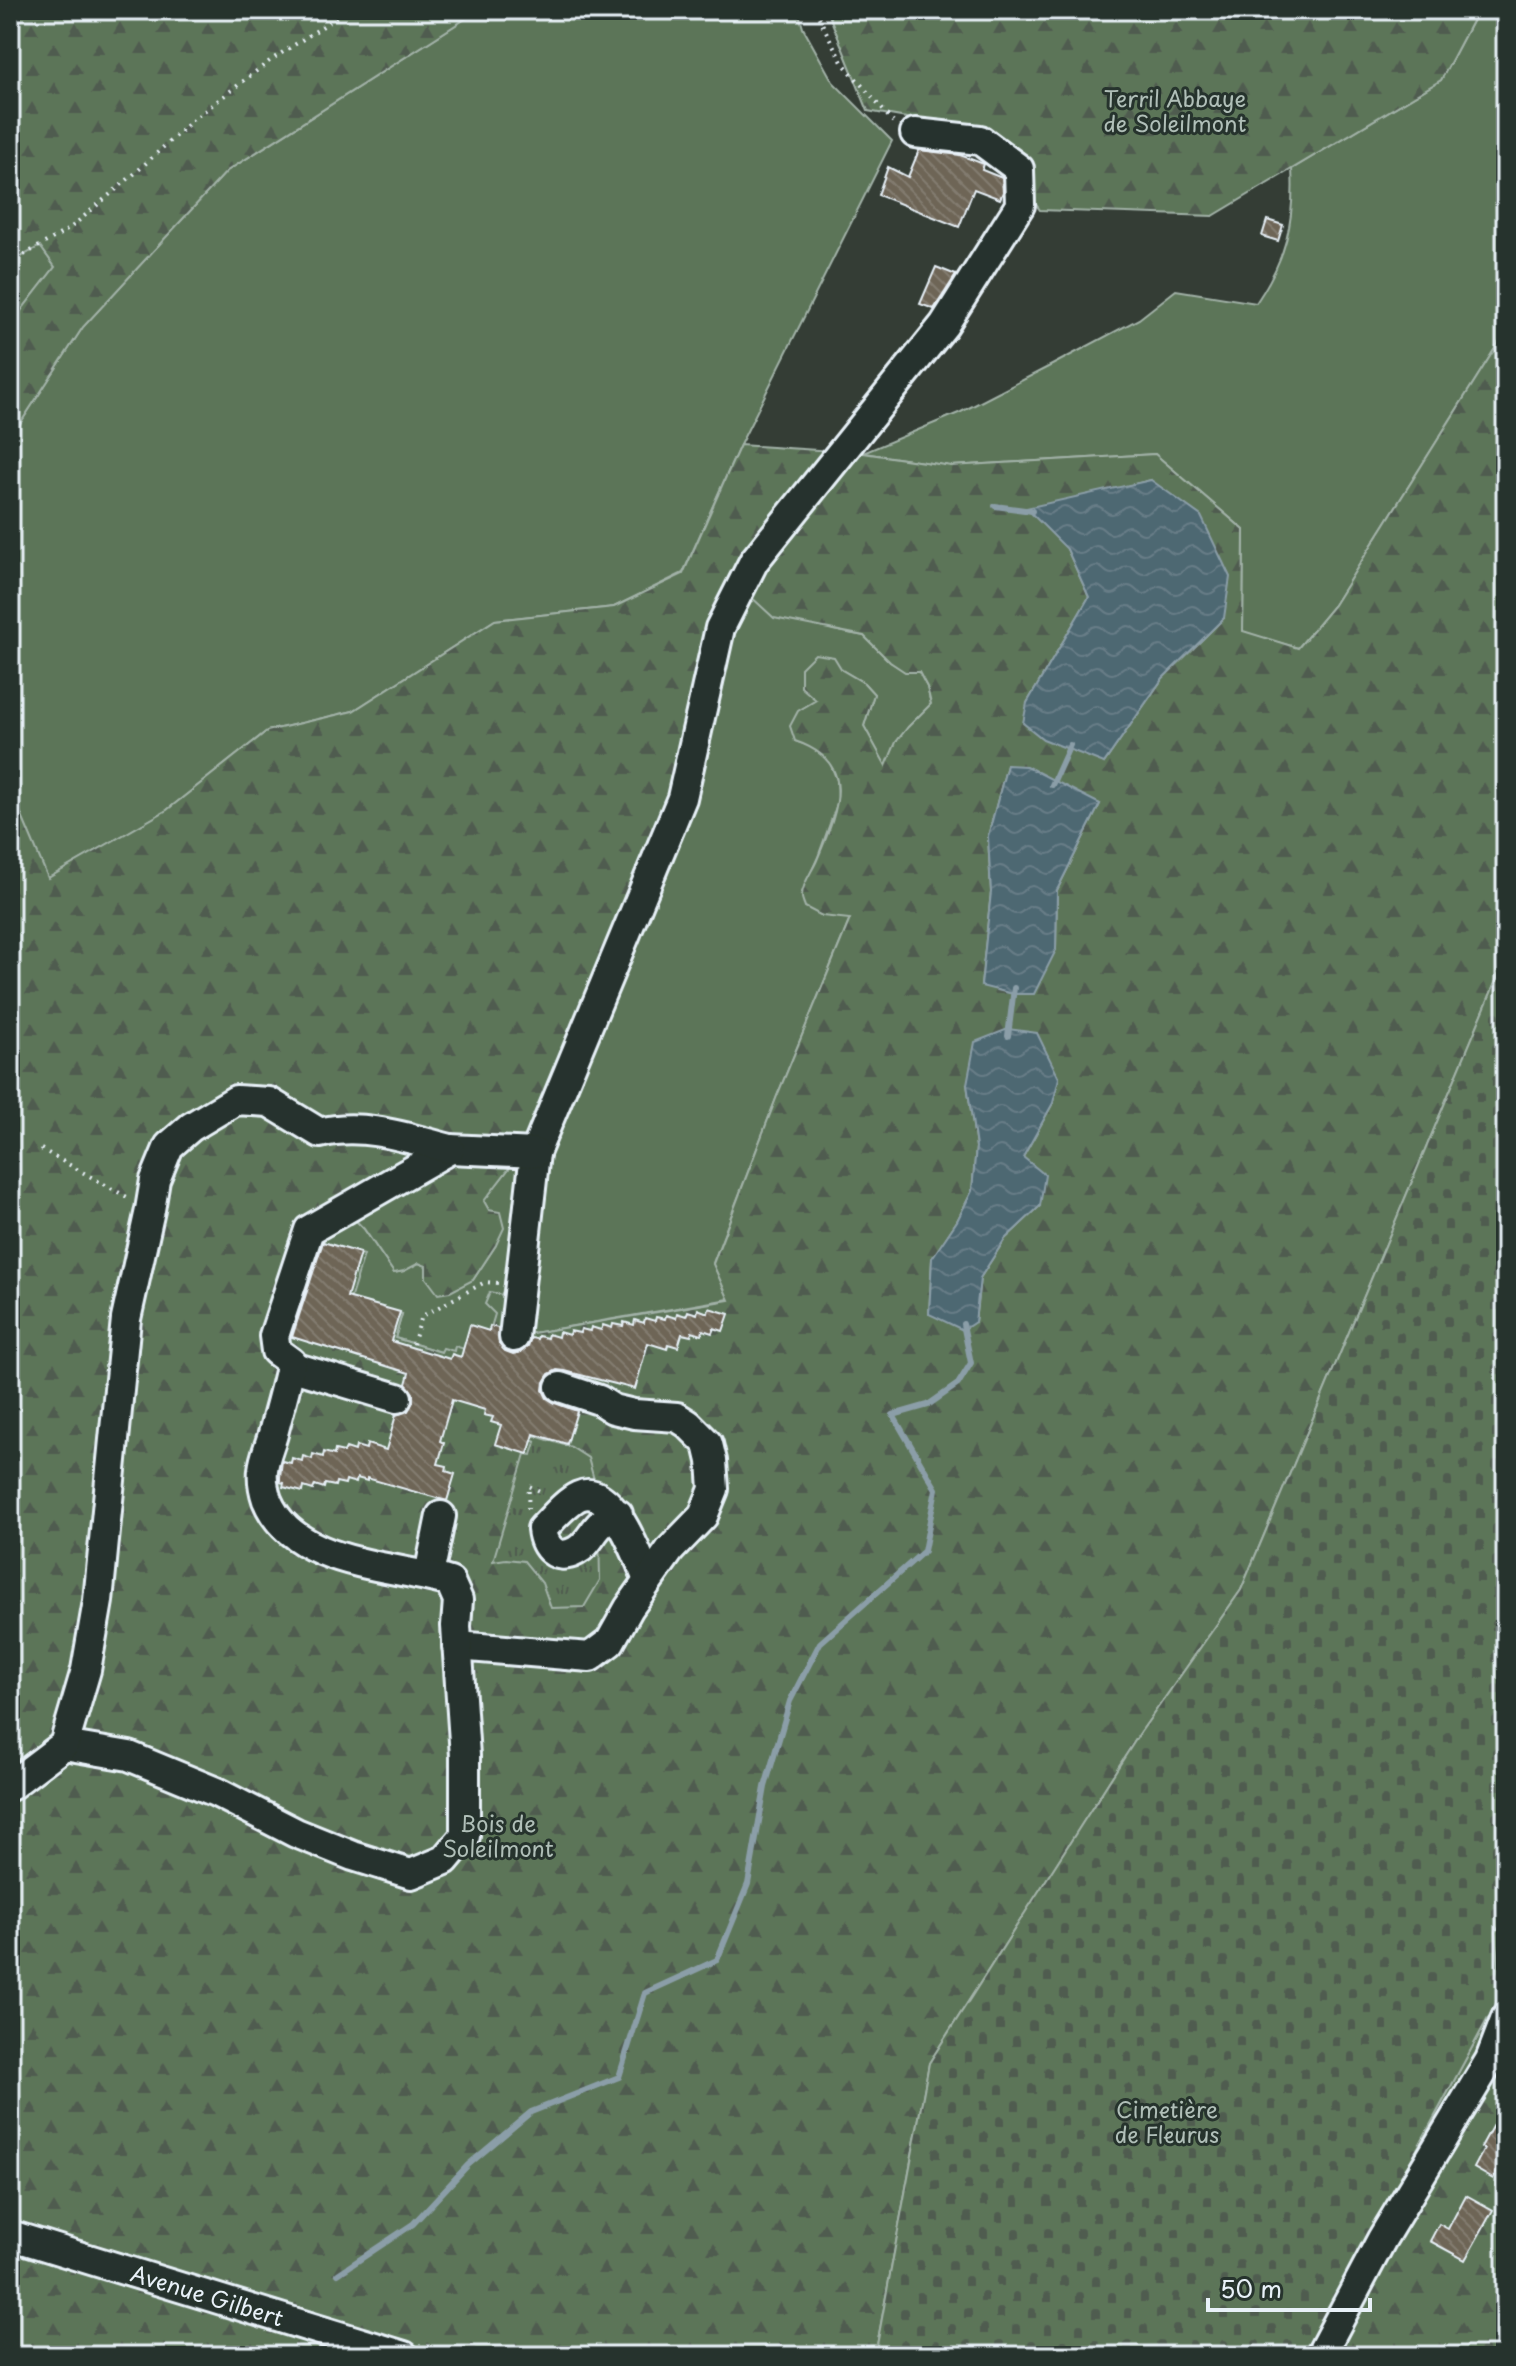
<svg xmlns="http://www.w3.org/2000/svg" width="1516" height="2366" viewBox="0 0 1516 2366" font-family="'Playpen Sans',sans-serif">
<defs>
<pattern id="forest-firs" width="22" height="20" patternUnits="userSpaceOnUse" patternTransform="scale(2)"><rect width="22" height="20" fill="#5c7458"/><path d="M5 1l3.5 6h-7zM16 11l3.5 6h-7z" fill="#505c50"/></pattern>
<pattern id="cemetery-stones" width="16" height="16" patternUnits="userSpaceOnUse" patternTransform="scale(2)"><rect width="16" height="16" fill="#5c7458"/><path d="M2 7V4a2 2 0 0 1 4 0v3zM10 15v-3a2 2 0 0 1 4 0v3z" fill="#505c50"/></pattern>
<pattern id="park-tufts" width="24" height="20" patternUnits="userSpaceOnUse" patternTransform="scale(2)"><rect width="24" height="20" fill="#5c7458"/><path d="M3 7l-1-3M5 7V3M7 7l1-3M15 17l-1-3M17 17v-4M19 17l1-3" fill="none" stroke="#505c50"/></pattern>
<pattern id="water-waves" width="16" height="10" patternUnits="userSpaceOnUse" patternTransform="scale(2)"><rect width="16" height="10" fill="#4d6772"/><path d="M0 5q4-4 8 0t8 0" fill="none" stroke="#677d87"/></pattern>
<pattern id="building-back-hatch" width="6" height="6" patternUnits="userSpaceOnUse" patternTransform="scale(2)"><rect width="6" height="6" fill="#6e6557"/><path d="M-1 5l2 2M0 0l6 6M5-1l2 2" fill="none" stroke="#837c70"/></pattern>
</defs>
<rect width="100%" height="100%" fill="#343d35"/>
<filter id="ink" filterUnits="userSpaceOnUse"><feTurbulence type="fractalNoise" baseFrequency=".0125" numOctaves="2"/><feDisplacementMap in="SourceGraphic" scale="16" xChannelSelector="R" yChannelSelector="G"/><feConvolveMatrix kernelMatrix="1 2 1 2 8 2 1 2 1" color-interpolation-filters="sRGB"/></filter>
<g filter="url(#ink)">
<g fill="#5c7458" stroke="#a2b2a8" stroke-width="2">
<polygon points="479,10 798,10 803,28 833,82 892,141 740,445 683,573 614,607 495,620 353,711 267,731 167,810 47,879 10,788 10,439 83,327 227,171"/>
<path d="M 1478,10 L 1506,10 L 1506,331 L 1334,605 L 1298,648 L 1243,632 L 1244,530 L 1155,454 L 951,466 L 863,453 L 961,412 L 1052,365 L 1139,319 L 1176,290 L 1256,303 C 1286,259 1295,222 1292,169 L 1441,80 Z"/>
<polygon points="40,246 55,267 10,325 10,263"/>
<polygon points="747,594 833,630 864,636 890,662 905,671 919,672 927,687 931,704 908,727 886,767 864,726 874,694 864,683 842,670 817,700 795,741 812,747 828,758 837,780 838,801 818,857 801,895 850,919 777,1096 713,1263 729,1299 521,1335 543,1160 723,650"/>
<polygon points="521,1153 516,1278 502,1295 490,1332 464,1350 455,1347 454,1351 441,1352 395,1338 402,1314 350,1300 314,1240 345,1209 364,1229 394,1273 404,1271 418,1263 473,1280 496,1245 489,1210 483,1202"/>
</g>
<g fill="url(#forest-firs)" stroke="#a2b2a8" stroke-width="2" fill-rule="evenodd">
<polygon points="10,10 479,10 227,171 83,327 10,439 10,325 55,267 40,246 10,263"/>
<polygon points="827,10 1478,10 1441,80 1213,216 1040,210 984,132 868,111"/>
<path d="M 1506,331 L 1506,957 L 1241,1590 L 1140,1733 L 929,2063 L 875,2356 L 10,2356 L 10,788 L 48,878 L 167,810 L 267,731 L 353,711 L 495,620 L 614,607 L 683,574 L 740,445 L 863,453 L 951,466 L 1155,454 L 1244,530 L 1243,631 L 1298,648 L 1334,605 ZM 1151,480 L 1224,618 L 1163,678 L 1104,763 L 1027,703 L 1089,597 L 1067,549 L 1098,493 ZM 748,594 L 774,618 L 864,636 L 890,662 L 905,672 L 919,672 L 927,687 L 931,704 L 908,727 L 896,742 L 886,766 L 864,726 L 874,694 L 864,683 L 842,670 L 834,657 L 815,654 L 801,668 L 801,687 L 816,700 L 798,711 L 790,726 L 795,741 C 860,763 837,812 817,860 C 813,870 802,884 802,895 C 801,899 804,903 805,907 L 822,916 L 850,919 L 777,1096 L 713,1264 L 729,1300 L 521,1335 L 543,1160 L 737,613 ZM 1007,765 L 1100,804 L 1057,890 L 1056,950 L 981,985 L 991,892 L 988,836 ZM 967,1084 L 1053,1103 L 1023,1157 L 1040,1206 L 1005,1239 L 980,1278 L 975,1322 L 929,1314 L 932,1259 L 957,1221 L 972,1191 L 976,1147 ZM 521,1153 L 516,1278 L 505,1279 L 502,1295 L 490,1292 L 485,1304 L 495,1314 L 490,1331 L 464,1349 L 455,1346 L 454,1351 L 443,1348 L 441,1352 L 395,1338 L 402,1314 L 350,1300 L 364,1255 L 315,1240 L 345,1209 L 364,1229 L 394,1273 L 404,1271 L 419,1263 L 426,1266 L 426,1278 L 438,1294 L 450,1292 L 473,1280 L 496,1245 L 504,1228 L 500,1212 L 489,1210 L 484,1201 Z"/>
<polygon points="1506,1915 1506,2356 1305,2356 1501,1994 1496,1932"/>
</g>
<g fill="url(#cemetery-stones)" stroke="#a2b2a8" stroke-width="2">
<polygon points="1506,957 1506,1915 1496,1932 1501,1994 1305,2356 875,2356 929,2063 1140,1733 1241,1590"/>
<polygon points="579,1499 592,1499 597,1521 575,1548 549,1542"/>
</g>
<polygon fill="url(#park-tufts)" stroke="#a2b2a8" stroke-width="2" points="532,1435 571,1447 588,1458 596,1487 547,1531 553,1547 599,1528 600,1580 584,1607 551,1608 542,1583 524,1561 506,1559 493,1561 525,1454 532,1455 536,1442 530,1440"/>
<g fill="url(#water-waves)" stroke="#8b9ea8" stroke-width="2">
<polygon points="1151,480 1201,516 1230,577 1224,618 1163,678 1104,763 1043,739 1023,723 1027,703 1089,597 1067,549 1026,508"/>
<polygon points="1007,765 1026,766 1100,804 1057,890 1056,950 1034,994 1013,994 981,986 991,892 988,836"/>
<polygon points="1008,1029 1037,1033 1059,1078 1053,1103 1023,1157 1045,1175 1040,1206 1005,1239 980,1278 975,1322 963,1330 929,1314 932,1258 957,1221 972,1191 976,1147 967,1084 975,1042"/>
</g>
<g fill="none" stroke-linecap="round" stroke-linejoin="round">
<g stroke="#8b9ea8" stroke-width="6">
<polyline points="995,506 1032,511"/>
<polyline points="1052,785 1070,745"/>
<polyline points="1008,1036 1014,988"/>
<polyline points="338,2274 413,2224 468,2165 531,2112 619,2077 645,1993 717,1960 748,1884 765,1787 790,1701 820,1643 924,1551 936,1489 893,1415 928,1405 958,1384 971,1363 963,1324"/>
</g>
</g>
<g fill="url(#building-back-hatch)" stroke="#e8f1f8" stroke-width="2">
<polygon points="919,150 960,155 984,164 982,170 1002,178 1003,192 1000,199 974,189 959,227 878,195 888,167 908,177"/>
<polygon points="1267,220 1283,225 1278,241 1262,236"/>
<polygon points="936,267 956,275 934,309 920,304"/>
<polygon points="323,1242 360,1253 347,1297 400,1312 391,1341 450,1359 452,1354 461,1357 470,1325 489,1331 490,1326 498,1328 499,1344 505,1351 513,1354 521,1352 528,1346 531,1338 537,1339 538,1336 547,1338 548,1334 558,1337 559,1332 569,1335 570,1331 580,1333 581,1329 590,1331 591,1327 601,1330 603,1325 612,1328 613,1324 623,1326 624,1322 634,1325 635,1320 644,1323 645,1318 655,1321 656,1317 665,1319 666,1315 676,1318 677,1313 686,1316 688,1311 697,1314 698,1309 708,1313 709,1308 729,1314 723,1331 714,1328 712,1333 703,1330 702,1335 692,1332 691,1336 682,1334 678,1347 668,1344 667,1349 648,1343 635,1389 565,1371 557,1370 549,1374 544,1382 543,1390 547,1398 555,1403 577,1411 567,1444 534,1434 528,1454 495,1444 501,1425 491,1422 493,1417 484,1415 485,1410 452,1400 440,1441 444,1443 438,1464 447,1466 446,1471 455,1474 447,1501 367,1478 367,1481 357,1478 356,1483 346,1480 345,1484 336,1482 335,1486 325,1484 324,1488 315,1485 313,1490 304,1487 303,1492 283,1487 284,1483 280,1482 280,1477 282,1461 291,1463 292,1458 302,1461 303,1456 312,1459 313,1454 323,1457 324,1452 334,1455 335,1450 344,1452 346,1448 355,1451 356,1446 366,1449 367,1444 386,1450 396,1415 408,1411 413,1402 413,1393 406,1384 409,1373 292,1337"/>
<polygon points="1506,2101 1506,2156 1493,2179 1474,2168 1484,2149 1481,2147"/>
<polygon points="1466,2195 1493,2210 1465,2260 1430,2241 1439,2224 1448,2229"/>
</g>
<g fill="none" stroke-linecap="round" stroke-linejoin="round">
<g stroke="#e8f1f8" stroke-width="34">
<g id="minor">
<polyline points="514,1337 535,1153 682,798 720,628 754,561 944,325 1020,205 1019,169 980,140 915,133"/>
<polyline points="290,1366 397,1398"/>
<path d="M 618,1514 C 593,1522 593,1542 576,1551 C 556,1562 544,1547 542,1529 C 553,1518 566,1502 579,1496 C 612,1481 639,1559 648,1580"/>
<polyline points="429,1575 441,1516"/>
<polyline points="457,1646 590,1657 610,1642 629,1608 670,1550 703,1516 714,1489 712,1461 708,1444 688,1424 677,1417 634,1414 613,1409 599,1400 560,1387"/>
<path d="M 64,1745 L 129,1756 L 216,1792 L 296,1833 L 353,1856 L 411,1874 L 445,1860 L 465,1836 L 465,1756 L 456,1626 L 458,1600 L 450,1582 C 392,1564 294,1566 267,1500 C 264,1491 262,1479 263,1470 C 264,1458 270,1445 273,1434 C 279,1410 286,1387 291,1362 L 276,1351 L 274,1336 L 309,1230 L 450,1149 L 535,1153"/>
<path d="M 10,1786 L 64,1745 L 86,1670 L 98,1601 L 126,1319 L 150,1210 L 155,1180 L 169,1146 L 191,1127 L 236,1100 L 269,1102 L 320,1133 C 363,1122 408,1138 450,1149"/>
<polyline points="10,2235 404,2356"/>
<polyline points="1320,2356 1382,2239 1490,2060 1506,2018"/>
</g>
</g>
<g stroke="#e8f1f8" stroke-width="4" stroke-dasharray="2 6" stroke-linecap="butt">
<polyline points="815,10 842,62 893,122"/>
<polyline points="10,263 69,229 133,175 195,118 271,60 348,10"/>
<polyline points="41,1149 127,1197"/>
<polyline points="413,1344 422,1316 485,1282 498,1283"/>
<polyline points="528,1509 529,1486 544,1493"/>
</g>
<use href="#minor" stroke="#26332d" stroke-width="28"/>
</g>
</g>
<g text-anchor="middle" stroke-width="6" stroke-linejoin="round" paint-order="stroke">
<g font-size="22" fill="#b0bfb8" stroke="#26332d">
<text x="1175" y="107">Terril Abbaye<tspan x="1175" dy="25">de Soleilmont</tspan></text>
<text x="498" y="1832">Bois de<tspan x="498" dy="25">Soleilmont</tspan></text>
<text x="1167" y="2118">Cimetière<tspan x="1167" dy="25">de Fleurus</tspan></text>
</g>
<g font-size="22" fill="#e8f1f8" stroke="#26332d">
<text transform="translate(207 2296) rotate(17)" y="8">Avenue Gilbert</text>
</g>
</g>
<rect width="1516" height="2366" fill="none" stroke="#26332d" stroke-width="40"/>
<rect x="20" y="20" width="1476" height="2326" fill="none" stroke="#e8f1f8" stroke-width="3" filter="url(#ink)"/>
<path d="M1208 2298v12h162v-12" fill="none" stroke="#e8f1f8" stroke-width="4"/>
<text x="1220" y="2298" font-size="24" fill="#e8f1f8" stroke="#26332d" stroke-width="6" paint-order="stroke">50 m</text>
</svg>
